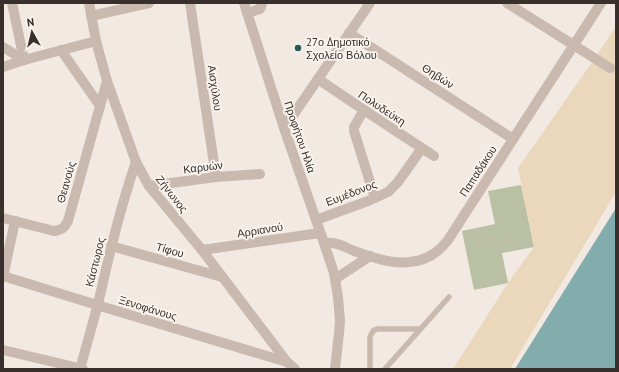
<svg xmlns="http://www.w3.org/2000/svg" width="619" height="372" viewBox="0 0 619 372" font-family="'PT Sans',sans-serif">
<rect width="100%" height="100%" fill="#f2e9e2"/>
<polygon fill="#b9c0a3" points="521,185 534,247 502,253 508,283 474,290 462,231 495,224 488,191"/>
<polygon fill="#ead7bc" points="616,26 616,192 510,369 453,369 508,283 534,247 518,168 597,55"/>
<polygon fill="#83adac" points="616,208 616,369 515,369"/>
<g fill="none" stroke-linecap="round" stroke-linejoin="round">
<g stroke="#cab9af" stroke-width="5.5">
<polyline points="370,369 370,337 373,331 377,329 420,329"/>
<polyline points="385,369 449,297"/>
</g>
<g stroke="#cab9af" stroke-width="10">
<polyline points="12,3 24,60"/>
<polyline points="89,3 96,41 107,81 136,162 149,186 202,250 287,362 295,369"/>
<polyline points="190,3 216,177"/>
<polyline points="507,3 610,68"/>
<polyline points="247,13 260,9 261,7 262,3"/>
<polyline points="91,16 149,3"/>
<polyline points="349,33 513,139"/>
<polyline points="3,47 24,60"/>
<polyline points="61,50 100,106"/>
<polyline points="3,67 24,60 96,41"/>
<polyline points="318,79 364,110 434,156"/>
<polyline points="364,110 354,127 354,131 375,198"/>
<polyline points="284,128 296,111 370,3"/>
<polyline points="149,186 216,177 260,174"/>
<path d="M 3,218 L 54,231 C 62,230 64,228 68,221 L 107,81"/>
<polyline points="316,220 368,201 388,192 398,182 422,148"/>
<polyline points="111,246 222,277"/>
<polyline points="202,250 320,233"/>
<polyline points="3,276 97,305 287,362"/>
<polyline points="3,277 15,221"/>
<polyline points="335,279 370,256"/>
<polyline points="3,350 83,369"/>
<path d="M 80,369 C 86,347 92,326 98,304 C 109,256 120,208 136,162"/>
</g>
<g stroke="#cab9af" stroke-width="10">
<polyline points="244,3 284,128 324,243 334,273 338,297 340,321 339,333 335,369"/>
<path d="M 324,243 C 336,241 346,248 357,252 C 389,264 424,272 448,240 L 601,3"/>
</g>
</g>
<circle fill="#255857" stroke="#faf4ef" stroke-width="1.5" cx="298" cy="48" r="4"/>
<g text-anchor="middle" stroke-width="3.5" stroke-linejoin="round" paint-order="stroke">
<g font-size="11" fill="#392f2c" stroke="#faf4ef" text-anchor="start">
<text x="306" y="46">27ο Δημοτικό<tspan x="306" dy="13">Σχολείο Βόλου</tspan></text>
</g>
<g font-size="11" fill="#392f2c" stroke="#faf4ef">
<text transform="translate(438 76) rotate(33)" y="4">Θηβών</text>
<text transform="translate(215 88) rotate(82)" y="4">Αισχύλου</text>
<text transform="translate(382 108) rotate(33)" y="4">Πολυδεύκη</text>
<text transform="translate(300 137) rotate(71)" y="4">Προφήτου Ηλία</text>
<text transform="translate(203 167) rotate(-7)" y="4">Καρυών</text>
<text transform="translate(478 171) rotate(-57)" y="4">Παπαδάκου</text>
<text transform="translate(66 182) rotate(-74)" y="4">Θεανούς</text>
<text transform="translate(351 193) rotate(-21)" y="4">Ευμέδονος</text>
<text transform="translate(172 194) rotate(52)" y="4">Ζήνωνος</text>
<text transform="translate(260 230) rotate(-9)" y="4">Αρριανού</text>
<text transform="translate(170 250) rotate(16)" y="4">Τίφου</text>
<text transform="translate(95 262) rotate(-76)" y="4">Κάστωρος</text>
<text transform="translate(148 308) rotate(17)" y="4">Ξενοφάνους</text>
</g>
</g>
<rect width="619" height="372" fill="none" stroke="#392f2c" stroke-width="8"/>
<g transform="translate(32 32) rotate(352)" stroke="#faf4ef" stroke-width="3" paint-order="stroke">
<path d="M0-3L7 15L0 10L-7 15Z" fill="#392f2c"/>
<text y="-6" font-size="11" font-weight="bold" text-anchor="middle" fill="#392f2c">N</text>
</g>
</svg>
